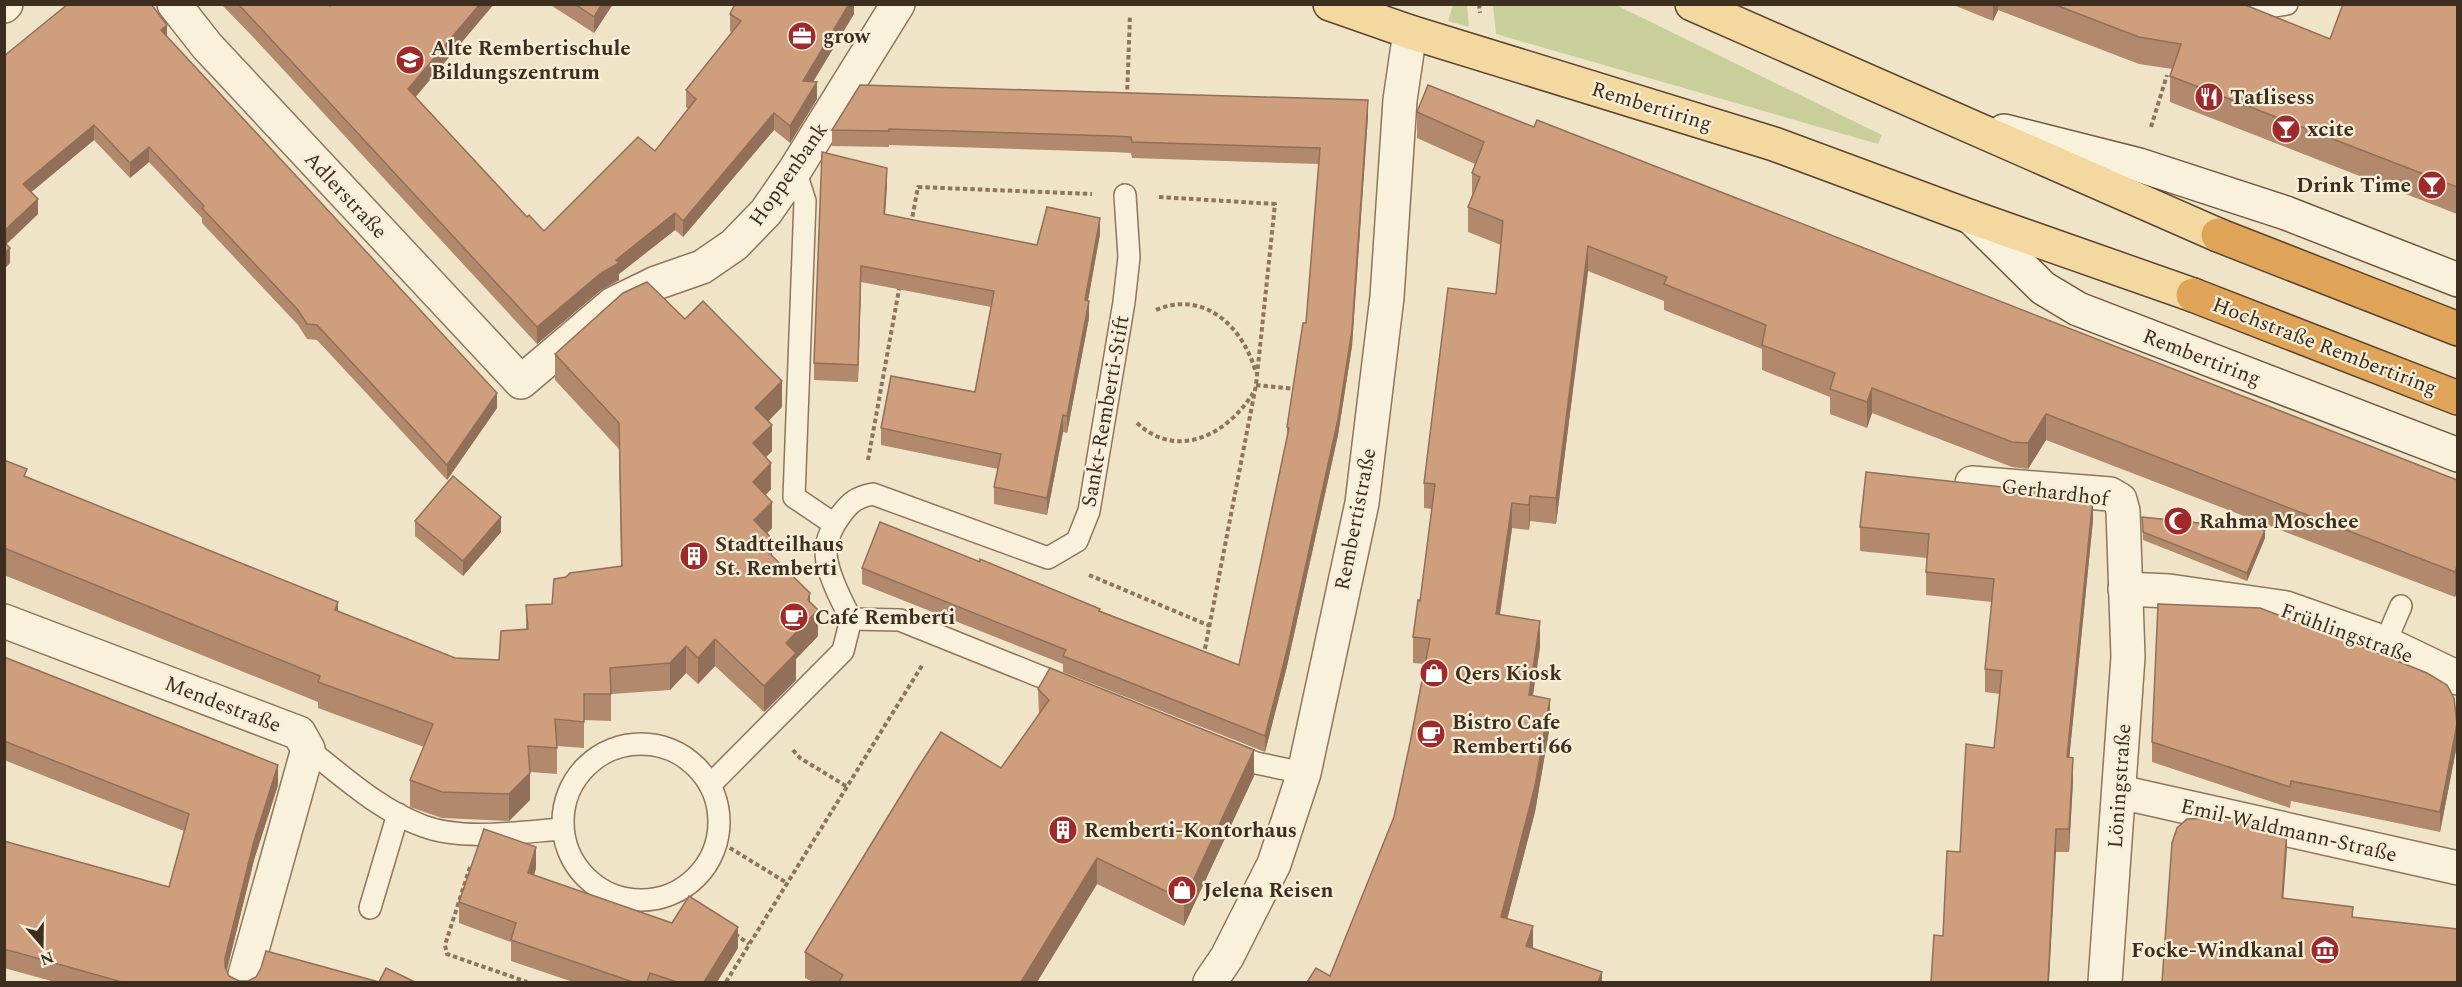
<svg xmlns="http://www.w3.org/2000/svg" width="2462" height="987" viewBox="0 0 2462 987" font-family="Spectral,serif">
<rect width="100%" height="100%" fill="#f0e4c8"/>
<g fill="#c9cf9b">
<polygon points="1453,5 1467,5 1469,27 1448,21"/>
<polygon points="1493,5 1616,5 1882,135 1878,144 1496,34"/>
</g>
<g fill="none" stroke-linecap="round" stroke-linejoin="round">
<g stroke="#8d765c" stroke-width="24">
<g id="lane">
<polyline points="2259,4 2269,7 2287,4"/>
<polyline points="795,170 805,201 794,497 834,524"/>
<polyline points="851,619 900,620 1069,688"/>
<polyline points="2385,643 2401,606"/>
<circle cx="641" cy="822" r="78"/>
<path d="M 308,749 C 344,777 379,810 423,826 C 463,841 520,832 562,829"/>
<polyline points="1229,752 1256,763 1304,773"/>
<path d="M 710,785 L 843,651 L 851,619 C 842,602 825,570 826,550 C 826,539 834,524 840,516 C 850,502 857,497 873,494 L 1048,558 L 1077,541 L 1089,511 L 1124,302 L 1129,257 L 1125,195"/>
<polyline points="370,908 398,814"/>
</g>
</g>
<g stroke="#8d765c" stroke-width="36">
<g id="street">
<polyline points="174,4 207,46 521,382 613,304 656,283 702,267 734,245 766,212 795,170 898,4"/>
<polyline points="4,6 6,4"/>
<polyline points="1972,483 2110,494 2120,500 2123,511 2128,657 2105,982"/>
<polyline points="2125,589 2169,591 2286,608 2385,643 2458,678"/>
<polyline points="4,621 299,733 308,749 243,982"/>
<polyline points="2120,792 2458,868"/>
<polyline points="1210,982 1227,957 1274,864 1304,773 1362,503 1387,297 1400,100 1410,32"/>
</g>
</g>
<g stroke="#6f573f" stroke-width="36">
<g id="secondary">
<polyline points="2004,131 2139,165 2286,213 2458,280"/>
<polyline points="1971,217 2043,288 2078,309 2458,455"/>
</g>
</g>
<g stroke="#5b4430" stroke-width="36">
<g id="primary">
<polyline points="1330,4 1410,32 1774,144 1971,217 2193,295"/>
<polyline points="1692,4 2218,235"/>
</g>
</g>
<g stroke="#5b4430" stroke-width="36">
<g id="highway">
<polyline points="2218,235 2458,329"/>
<polyline points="2193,295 2458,398"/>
</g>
</g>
<g stroke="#8d765c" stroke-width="4" stroke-dasharray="4.5 3" stroke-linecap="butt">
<polyline points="1479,4 1480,13"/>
<polyline points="1127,97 1130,15"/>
<polyline points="2151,127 2167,75"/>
<polyline points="1159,197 1275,204 1256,385 1204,654"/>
<polyline points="911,224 918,187 1092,194"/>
<path d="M 1156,310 C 1205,289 1244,328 1256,373"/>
<polyline points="1256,385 1295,389"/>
<path d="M 1137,423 C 1178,461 1228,434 1253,393"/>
<polyline points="868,460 900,284"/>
<polyline points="1089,575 1210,626"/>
<polyline points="793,750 800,758 846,786"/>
<polyline points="717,840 787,883"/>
<polyline points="470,867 445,945 447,954 527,982"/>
<polyline points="675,893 689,903"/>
<polyline points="735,934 749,944"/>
<polyline points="726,982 923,664"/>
</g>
<use href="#lane" stroke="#faf1dc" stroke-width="21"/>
<use href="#street" stroke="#faf1dc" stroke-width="33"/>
<use href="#secondary" stroke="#faf1dc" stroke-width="33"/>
<use href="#primary" stroke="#f3d9a0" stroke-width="33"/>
<use href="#highway" stroke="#e0a458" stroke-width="33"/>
</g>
<g fill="#b2896c">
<polygon points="221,4 328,4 330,6 494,4 415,97 527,217 544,231 655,151 688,109 686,107 686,90 732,33 730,31 730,14 854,4 854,14 813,82 817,99 790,143 774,130 683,237 675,230 619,274 619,280 601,290 537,344 254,38"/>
<polygon points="549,4 613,4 594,33"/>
<polygon points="1951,4 2243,4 2330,39 2457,4 2457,214 2170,102 2170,76 2172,69 2139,64 1998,10 1993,21"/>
<polygon points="167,38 497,408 447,480 317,340 307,339 298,325 202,223 202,218 149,162 130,178 94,140 31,192 38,214 7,244 10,263 4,269 4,56"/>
<polygon points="1417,112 1534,127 2457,480 2457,592 2455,597 2046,440 2028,469 2012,467 1872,413 1867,428 1830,414 1830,397 1762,370 1762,349 1664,310 1664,301 1588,271 1556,524 1530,521 1529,530 1512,528 1500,615 1540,647 1533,696 1550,725 1535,812 1507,919 1533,949 1602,982 1330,976 1394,817 1410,743 1425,664 1413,663 1413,637 1420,601 1432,509 1424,508 1424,483 1496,294 1501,245 1468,232 1468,207 1472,198 1472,173 1475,164 1417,138"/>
<polygon points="1368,116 1352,346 1338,435 1287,666 1265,752 1063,672 1063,664 862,584 862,568 1100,611 1239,665 1287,440 1287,427 1306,323 1319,164 1132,158 1131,153 1112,152 889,145 889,147 832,146 832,130"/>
<polygon points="887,184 885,214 1037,245 1100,234 1088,301 1089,318 1067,433 1063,432 1047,515 994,504 994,487 998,469 881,445 881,428 975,392 991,307 861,282 858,382 814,380 814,363"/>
<polygon points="685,319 782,407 768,421 772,451 766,457 771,489 766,495 772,528 767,533 772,556 810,602 818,636 796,659 796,680 764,712 715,666 698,684 686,673 670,690 611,694 611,721 584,720 584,748 557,746 557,774 530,772 530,800 509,821 442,818 410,807 410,780 424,747 318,708 318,702 4,575 4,460 27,477 338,612 455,658 499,660 526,630 526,605 552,604 621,566 619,449 555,380 555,354"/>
<polygon points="2142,517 2265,538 2247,581 2143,540"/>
<polygon points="2093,520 2069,758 2073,781 2069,852 2056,852 1943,936 1960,852 1994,748 2000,694 1985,692 1985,669 1992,602 1926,595 1926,572 1927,558 1860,551 1860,527"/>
<polygon points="415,521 501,532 463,576 415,536"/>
<polygon points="4,657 278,785 254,860 227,970 229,976 239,981 415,982 55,982 4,968 4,841 169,887 184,831 4,760"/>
<polygon points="1038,689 1254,776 1184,926 1097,884 1037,982 813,982 805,978 805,952 1001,768 1039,715"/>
<polygon points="2152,742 2457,745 2440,832 2291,801 2290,808 2152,762"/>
<polygon points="536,868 534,875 738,948 717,982 573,982 511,961 511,942 459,923 459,902"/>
</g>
<g fill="#916f58">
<polygon points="480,4 494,4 408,106 408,89"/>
<polygon points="602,4 613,4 594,33 594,17"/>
<polygon points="849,4 854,4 854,14 803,98 803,81"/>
<polygon points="1993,4 1998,4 1998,10 1993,21"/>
<polygon points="167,25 167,40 161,30"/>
<polygon points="817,82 817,99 790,143 790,126"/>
<polygon points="1368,100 1368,116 1352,346 1338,435 1287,666 1265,752 1265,736"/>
<polygon points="774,113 774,130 683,237 683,221"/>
<polygon points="94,125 94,140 23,199 23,184"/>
<polygon points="149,147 149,162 130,178 130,163"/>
<polygon points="887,168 887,184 884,231 884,214"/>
<polygon points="38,199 38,214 4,246 4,231"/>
<polygon points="675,213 675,230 619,274 619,280 601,290 537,344 537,327 616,260"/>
<polygon points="1100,218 1100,234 1085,316 1085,300"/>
<polygon points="1588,246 1588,271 1556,524 1556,498"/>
<polygon points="10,248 10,263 4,269 4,254"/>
<polygon points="861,266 861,282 858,382 858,365"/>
<polygon points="1089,301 1089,318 1067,433 1067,416"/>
<polygon points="782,381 782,407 755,435 755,408"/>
<polygon points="1872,388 1872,413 1867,428 1867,402"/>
<polygon points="497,393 497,408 447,480 447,465"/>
<polygon points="2046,414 2046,440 2028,469 2028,443"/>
<polygon points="1063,415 1063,432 1047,515 1047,498"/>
<polygon points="772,425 772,451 753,470 753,443"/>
<polygon points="771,463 771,489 753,508 753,482"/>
<polygon points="1530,496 1530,521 1529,530 1529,505"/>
<polygon points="2093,497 2093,520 2067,781 2067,757"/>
<polygon points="772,502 772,528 754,547 754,520"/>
<polygon points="1512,503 1512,528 1496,640 1496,614"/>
<polygon points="501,517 501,532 463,576 463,561"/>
<polygon points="2265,530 2265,538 2247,581 2247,573"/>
<polygon points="772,539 772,565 763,547"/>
<polygon points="2457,566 2457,592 2455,597 2455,572"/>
<polygon points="810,593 810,618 818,610 818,636 796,659 796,680 764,712 764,686 808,600"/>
<polygon points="338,602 338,628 335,610"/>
<polygon points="1540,621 1540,647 1529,721 1529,695"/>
<polygon points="715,639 715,666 698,684 698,658"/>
<polygon points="686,646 686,673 670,690 670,663"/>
<polygon points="1550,699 1550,725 1535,812 1501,943 1501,917"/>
<polygon points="2457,724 2457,745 2440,832 2440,812"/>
<polygon points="1254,750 1254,776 1184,926 1184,900"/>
<polygon points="2073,758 2073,781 2069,852 2069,829"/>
<polygon points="278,765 278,785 254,860 225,977 225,958 254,841"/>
<polygon points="530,773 530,800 509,821 509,794"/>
<polygon points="2056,829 2056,852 2049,982 2048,982"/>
<polygon points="2287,830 2287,849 2282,917 2282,898"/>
<polygon points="536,847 536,868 528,894 528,873"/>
<polygon points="1097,858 1097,884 1037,982 1021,982"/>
<polygon points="1533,926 1533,952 1526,946"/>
<polygon points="738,927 738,948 717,982 704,982"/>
<polygon points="1602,972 1602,982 1598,982"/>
</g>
<g fill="#cf9f7d" stroke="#916f58" stroke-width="1.5">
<polygon points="68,4 151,4 167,25 161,30 497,393 447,465 317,325 307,324 298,310 202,208 204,206 149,147 130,163 94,125 23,184 38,199 4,231 4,56"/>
<polygon points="238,4 328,4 330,6 331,4 480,4 408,89 527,217 529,215 544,231 638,137 655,151 696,99 686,90 741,21 730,14 735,4 849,4 803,81 817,82 790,126 774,113 683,221 675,213 616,260 619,263 601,273 537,327 254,21"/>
<polygon points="575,4 602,4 594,17"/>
<polygon points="2053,4 2243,4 2330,39 2343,4 2457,4 2457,187 2170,76 2181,44 2139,37"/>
<polygon points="860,85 1368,100 1352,330 1338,419 1287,650 1265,736 1063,656 1066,650 862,568 880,522 980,562 980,559 1100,609 1099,611 1239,665 1289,428 1287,427 1298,355 1303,323 1306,323 1320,148 1132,142 1131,137 1112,136 889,129 889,131 832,130"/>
<polygon points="1428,85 1534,127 1537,120 2457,480 2457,566 2455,572 2046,414 2028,443 2012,442 1872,388 1867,402 1830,389 1835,373 1762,345 1766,325 1664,284 1667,277 1588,246 1556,498 1530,496 1529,505 1512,503 1496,614 1540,621 1529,695 1550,699 1535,786 1501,917 1533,926 1526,946 1602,972 1598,982 1307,982 1316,968 1330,976 1394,817 1410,743 1430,639 1413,637 1418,600 1420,601 1435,484 1424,483 1448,288 1496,294 1503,221 1468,207 1480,177 1472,173 1484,142 1417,112"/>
<polygon points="822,152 887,168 884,214 1037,245 1047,207 1100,218 1085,300 1089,301 1067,416 1063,415 1047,498 994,487 1001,454 881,428 891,376 975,392 994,291 861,266 858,365 814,363"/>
<polygon points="4,242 10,248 4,254"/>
<polygon points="647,282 685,319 703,301 782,381 755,408 772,425 753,443 771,463 753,482 772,502 754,520 772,539 763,547 810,593 808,600 818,610 786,643 796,653 764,686 715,639 698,658 686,646 670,663 610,668 611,694 584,694 584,722 555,719 557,748 528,746 530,773 509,794 442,792 410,780 433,724 318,682 320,676 4,548 4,460 27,469 24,476 338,602 335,610 455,658 499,660 501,631 528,629 526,605 552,604 554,579 566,577 570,573 622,566 619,423 555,354 623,293"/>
<polygon points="1866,472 2093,497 2067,757 2073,758 2069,829 2056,829 2048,982 1931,982 1934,935 1943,936 1947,851 1960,852 1966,744 1994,748 2002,671 1985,669 1994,579 1926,572 1929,534 1860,527"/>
<polygon points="453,476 501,517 463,561 415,521"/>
<polygon points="2142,517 2265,530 2247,573 2143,532"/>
<polygon points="2158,604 2260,608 2363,647 2427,673 2447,685 2454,698 2457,724 2440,812 2291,781 2290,787 2152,742"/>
<polygon points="4,657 278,765 254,841 225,958 225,967 229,976 239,981 248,981 256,977 261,968 266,951 379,982 386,968 415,982 122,982 4,949 4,841 169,887 189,814 4,741"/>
<polygon points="1050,668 1254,750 1184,900 1097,858 1021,982 839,982 843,975 805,952 919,766 941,732 1001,768 1049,700 1038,689"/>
<polygon points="2232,817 2287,830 2282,898 2353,907 2352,917 2457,929 2457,982 2162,982 2172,843 2177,828 2187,819"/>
<polygon points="484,829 536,847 528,873 672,923 689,896 738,927 704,982 677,982 650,973 647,982 633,982 511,940 516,923 459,902"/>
</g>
<defs>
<g id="office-disc" transform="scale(1.5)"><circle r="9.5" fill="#9e2a2b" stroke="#f7eed8"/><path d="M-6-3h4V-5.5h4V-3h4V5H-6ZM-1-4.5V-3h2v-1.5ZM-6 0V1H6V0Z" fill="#fff"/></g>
<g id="university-disc" transform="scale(1.5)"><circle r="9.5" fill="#9e2a2b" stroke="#f7eed8"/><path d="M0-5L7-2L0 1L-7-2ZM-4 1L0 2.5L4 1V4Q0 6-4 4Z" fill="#fff"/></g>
<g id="restaurant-disc" transform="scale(1.5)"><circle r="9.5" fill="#9e2a2b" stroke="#f7eed8"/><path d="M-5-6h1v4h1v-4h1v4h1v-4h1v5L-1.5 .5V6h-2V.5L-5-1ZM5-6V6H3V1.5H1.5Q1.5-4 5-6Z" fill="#fff"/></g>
<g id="bar-disc" transform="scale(1.5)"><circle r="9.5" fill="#9e2a2b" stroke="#f7eed8"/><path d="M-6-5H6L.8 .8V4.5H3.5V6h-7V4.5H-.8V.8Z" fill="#fff"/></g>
<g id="mosque-disc" transform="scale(1.5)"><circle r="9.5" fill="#9e2a2b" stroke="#f7eed8"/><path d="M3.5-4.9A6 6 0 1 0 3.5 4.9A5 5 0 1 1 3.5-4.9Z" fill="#fff"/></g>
<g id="building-disc" transform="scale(1.5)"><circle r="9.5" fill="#9e2a2b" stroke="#f7eed8"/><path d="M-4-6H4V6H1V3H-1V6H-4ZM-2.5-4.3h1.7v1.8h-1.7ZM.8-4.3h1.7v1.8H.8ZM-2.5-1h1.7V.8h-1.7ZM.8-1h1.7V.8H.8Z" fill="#fff"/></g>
<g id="cafe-disc" transform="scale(1.5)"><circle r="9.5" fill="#9e2a2b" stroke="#f7eed8"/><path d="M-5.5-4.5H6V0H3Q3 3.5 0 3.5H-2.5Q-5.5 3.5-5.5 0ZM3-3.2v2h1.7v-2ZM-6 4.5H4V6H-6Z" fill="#fff"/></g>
<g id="shop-disc" transform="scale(1.5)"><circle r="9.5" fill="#9e2a2b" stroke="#f7eed8"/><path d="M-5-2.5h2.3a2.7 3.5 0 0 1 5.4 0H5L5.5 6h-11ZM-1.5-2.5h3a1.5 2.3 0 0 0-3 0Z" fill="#fff"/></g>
<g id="museum-disc" transform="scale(1.5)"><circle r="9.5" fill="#9e2a2b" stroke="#f7eed8"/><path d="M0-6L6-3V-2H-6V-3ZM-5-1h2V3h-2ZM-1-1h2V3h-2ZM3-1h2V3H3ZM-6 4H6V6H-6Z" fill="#fff"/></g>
</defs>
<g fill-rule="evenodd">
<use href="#office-disc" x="802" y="36"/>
<use href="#university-disc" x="410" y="60"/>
<use href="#restaurant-disc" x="2209" y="97"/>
<use href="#bar-disc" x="2286" y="129"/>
<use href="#bar-disc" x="2432" y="185"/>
<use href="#mosque-disc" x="2178" y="521"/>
<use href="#building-disc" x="694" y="556"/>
<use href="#cafe-disc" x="794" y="617"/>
<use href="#shop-disc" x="1434" y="673"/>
<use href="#cafe-disc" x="1431" y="734"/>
<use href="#building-disc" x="1063" y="830"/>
<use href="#shop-disc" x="1182" y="890"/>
<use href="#museum-disc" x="2325" y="950"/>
</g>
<g text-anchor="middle" stroke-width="4.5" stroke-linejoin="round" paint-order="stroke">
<g font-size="21" font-weight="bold" fill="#3d2e20" stroke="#f7eed8" text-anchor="start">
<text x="823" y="43">grow</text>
<text x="431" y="55">Alte Rembertischule<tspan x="431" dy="24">Bildungszentrum</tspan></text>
<text x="2230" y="104">Tatlisess</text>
<text x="2307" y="136">xcite</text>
<text x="2411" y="192" text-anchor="end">Drink Time</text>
<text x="2199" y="528">Rahma Moschee</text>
<text x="715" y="551">Stadtteilhaus<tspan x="715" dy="24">St. Remberti</tspan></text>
<text x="815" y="624">Café Remberti</text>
<text x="1455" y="680">Qers Kiosk</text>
<text x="1452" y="729">Bistro Cafe<tspan x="1452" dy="24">Remberti 66</tspan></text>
<text x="1084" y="837">Remberti-Kontorhaus</text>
<text x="1203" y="897">Jelena Reisen</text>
<text x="2304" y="957" text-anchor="end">Focke-Windkanal</text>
</g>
<g font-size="21" fill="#3d2e20" stroke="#f7eed8">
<text transform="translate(1652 106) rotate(17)" y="7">Rembertiring</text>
<text transform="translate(788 174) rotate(-55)" y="7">Hoppenbank</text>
<text transform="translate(346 195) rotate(47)" y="7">Adlerstraße</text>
<text transform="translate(2325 346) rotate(21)" y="7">Hochstraße Rembertiring</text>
<text transform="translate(2202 357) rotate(21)" y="7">Rembertiring</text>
<text transform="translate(1105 411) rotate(-80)" y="7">Sankt-Remberti-Stift</text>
<text transform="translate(2055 492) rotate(7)" y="7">Gerhardhof</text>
<text transform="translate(1355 519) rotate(-79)" y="7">Rembertistraße</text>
<text transform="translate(2347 633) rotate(20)" y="7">Frühlingstraße</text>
<text transform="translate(223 704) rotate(21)" y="7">Mendestraße</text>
<text transform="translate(2119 786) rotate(-86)" y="7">Löningstraße</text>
<text transform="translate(2289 830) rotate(13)" y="7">Emil-Waldmann-Straße</text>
</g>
</g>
<rect width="2462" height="987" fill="none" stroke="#3d2e20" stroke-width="12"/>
<g transform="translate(42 945) rotate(160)" stroke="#f7eed8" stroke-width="4.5" paint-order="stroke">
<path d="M0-4.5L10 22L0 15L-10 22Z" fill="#3d2e20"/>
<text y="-9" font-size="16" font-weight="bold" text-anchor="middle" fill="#3d2e20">N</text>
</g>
</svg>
